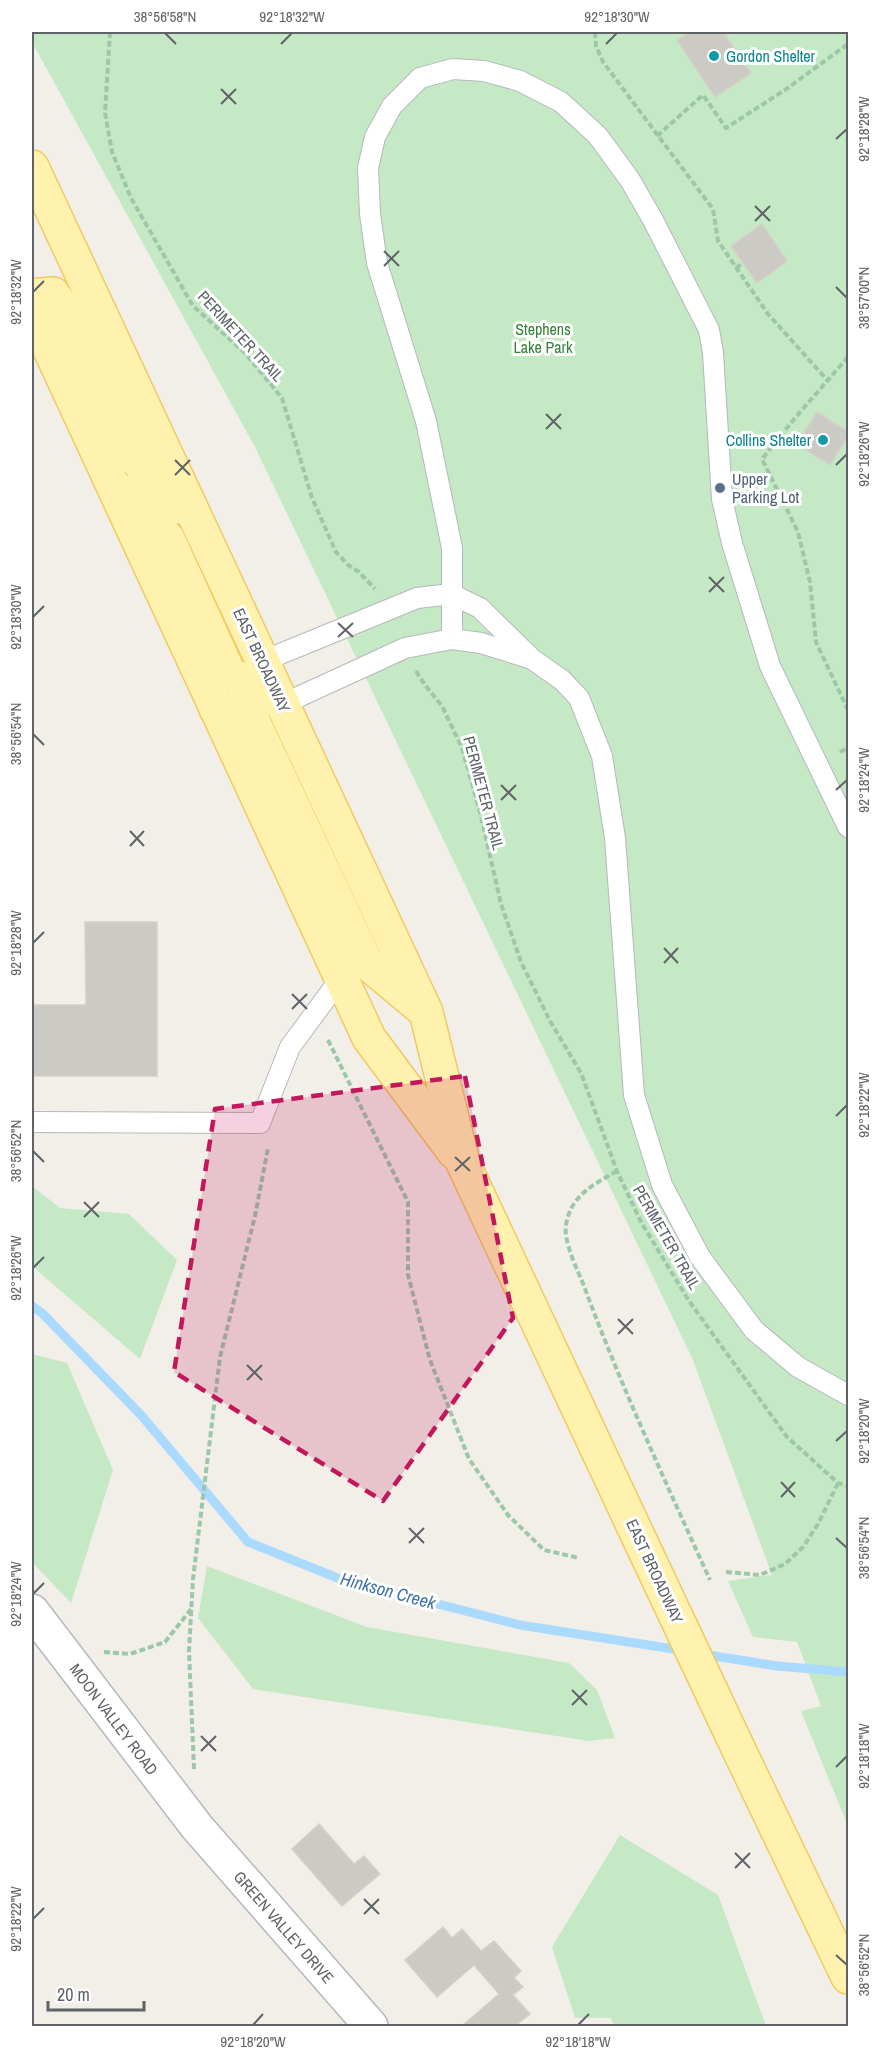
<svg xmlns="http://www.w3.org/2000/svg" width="880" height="2058" viewBox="0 0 880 2058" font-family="'Archivo Narrow',sans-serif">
<rect width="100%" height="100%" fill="#f1efe8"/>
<g fill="#c5e8c5">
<polygon points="32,32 848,32 848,1826 801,1711 821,1706 797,1642 753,1637 728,1581 772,1575 693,1360 255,447 32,42"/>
<polygon points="32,1186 60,1208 129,1214 177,1260 140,1359 32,1266"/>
<polygon points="32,1354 67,1363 113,1470 71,1603 32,1562"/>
<polygon points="207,1566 367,1627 569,1663 597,1690 615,1738 589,1741 253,1689 198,1618"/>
<polygon points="620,1835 718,1895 766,2026 614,2026 611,2018 575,2018 552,1947"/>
</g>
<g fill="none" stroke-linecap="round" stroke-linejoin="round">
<g stroke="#aadaff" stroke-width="9">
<polyline points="32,1306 42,1313 141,1415 248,1542 340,1579 520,1625 686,1651"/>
<polyline points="702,1654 777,1666 848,1672"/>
</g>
</g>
<g fill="#cccac5" stroke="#d6d1c6" stroke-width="1.5">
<polygon points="690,32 723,32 751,73 715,97 677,40"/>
<polygon points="762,224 787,261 757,283 731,246"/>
<polygon points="817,412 848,432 848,436 830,465 797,444"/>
<polygon points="85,922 157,922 157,1076 32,1076 32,1005 86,1005"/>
<polygon points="319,1824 354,1864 364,1856 380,1874 342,1906 292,1849"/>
<polygon points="443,1927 452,1938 462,1929 481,1951 494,1941 521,1971 514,1978 523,1987 513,1995 530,2014 515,2026 462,2026 499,1994 474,1965 437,1997 405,1960"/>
</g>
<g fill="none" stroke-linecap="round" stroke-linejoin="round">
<g stroke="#b5b8bc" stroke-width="22">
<g id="lane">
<polyline points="452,639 481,643 529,658"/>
<polyline points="263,661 417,598 451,594 480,608 532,659 562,680 579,698 602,756 615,838 634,1095 662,1185 700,1257 754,1330 798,1367 848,1395"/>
<polyline points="283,704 405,648 452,639 452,548 426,421 377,263 370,214 368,168 375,137 392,106 420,78 453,69 484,71 520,81 561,102 598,136 630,180 653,220 709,330 713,353 722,499 732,543 770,666 848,827"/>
<polyline points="32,1122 260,1123 290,1047 341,978"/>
</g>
</g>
<g stroke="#b5b8bc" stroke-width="36">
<polyline id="street" points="32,1611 197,1827 371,2026"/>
</g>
<g stroke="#f2c960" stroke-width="36">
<g id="primary">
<polyline points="32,167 426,1012 463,1163 638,1536"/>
<polyline points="32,296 53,294 71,320 130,452 177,507"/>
<polyline points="32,311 369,1038 454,1152"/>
<polyline points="126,492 168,539 229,673 283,704"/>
<polyline points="216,709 241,707 254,723 366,962 420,1007"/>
<polyline points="738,1748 848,1977"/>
</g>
</g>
<g stroke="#9cc7a9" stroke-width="4" stroke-dasharray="6 3" stroke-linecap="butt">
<polyline points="110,32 105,113 112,152 131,198 193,306 245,353 282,398 312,498 336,552 348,565 359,572 375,589"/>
<polyline points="314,32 316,32"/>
<polyline points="595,32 596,46 603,62 713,209 718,241 768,314 828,381"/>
<polyline points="657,136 703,95 726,128 785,90 848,44"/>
<polyline points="736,268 743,263"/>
<polyline points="848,357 795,418 762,459 798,532 810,582 816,642 848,710"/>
<polyline points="416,671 425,685 442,706 462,748 480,812 501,904 521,962 550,1021 581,1073 617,1171 641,1222 689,1301 787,1437 838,1483 848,1486"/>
<polyline points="840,752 848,748"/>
<polyline points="328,1040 408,1202 408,1275 430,1360 469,1459 508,1515 544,1550 579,1558"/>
<path d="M 617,1171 C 593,1185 571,1195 566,1225 C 563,1241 578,1271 584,1286 C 621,1386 666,1483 710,1580"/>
<polyline points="726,1572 760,1575 785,1564 803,1547 818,1524 838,1483"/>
<polyline points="104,1652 130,1654 165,1642 192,1608"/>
<polyline points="194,1769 189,1651 193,1579 220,1357 255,1216 268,1148"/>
</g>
<use href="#lane" stroke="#fff" stroke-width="20"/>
<use href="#street" stroke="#fff" stroke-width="33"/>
<use href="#primary" stroke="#fff2af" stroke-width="33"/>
<g stroke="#f2c960" stroke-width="36" stroke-linecap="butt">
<polyline id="primary-bridge" points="638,1536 738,1748"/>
</g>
<use href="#primary-bridge" stroke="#fff2af" stroke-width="33"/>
</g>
<path fill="#c2185b" fill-opacity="0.2" stroke="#c2185b" stroke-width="4.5" stroke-dasharray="12 8" stroke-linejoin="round" d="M 465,1076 L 513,1318 L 383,1501 L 174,1372 L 215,1109 Z"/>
<path fill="none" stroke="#5f6368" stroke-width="2" d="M 165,33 L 176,44M 281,44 L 292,33M 606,44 L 617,33M 221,89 L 236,104M 221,104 L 236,89M 836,139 L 847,129M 755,206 L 770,221M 755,221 L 770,206M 384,251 L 399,266M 384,266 L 399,251M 836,287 L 847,298M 33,292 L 44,281M 546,414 L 561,429M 546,429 L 561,414M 175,460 L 190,475M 836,465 L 847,454M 175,475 L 190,460M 709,577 L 724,592M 709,592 L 724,577M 33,617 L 44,606M 338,623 L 353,637M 338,637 L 353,623M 33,734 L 44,745M 501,785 L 516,800M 836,790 L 847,780M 501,800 L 516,785M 130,831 L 144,846M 130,846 L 144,831M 33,943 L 44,932M 664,948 L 678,963M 664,963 L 678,948M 292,994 L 307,1009M 292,1009 L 307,994M 836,1116 L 847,1105M 33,1151 L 44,1162M 455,1157 L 470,1171M 455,1171 L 470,1157M 84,1202 L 99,1217M 84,1217 L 99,1202M 33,1268 L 44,1257M 618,1319 L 633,1334M 618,1334 L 633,1319M 247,1365 L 262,1380M 247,1380 L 262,1365M 836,1441 L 847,1431M 781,1482 L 795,1497M 781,1497 L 795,1482M 409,1528 L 424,1543M 836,1538 L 847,1548M 409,1543 L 424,1528M 33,1594 L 44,1583M 572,1690 L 587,1705M 572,1705 L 587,1690M 201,1736 L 216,1751M 201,1751 L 216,1736M 836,1767 L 847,1756M 735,1853 L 750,1868M 735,1868 L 750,1853M 364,1899 L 379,1914M 364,1914 L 379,1899M 33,1919 L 44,1908M 836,1955 L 847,1965M 253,2025 L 263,2014M 578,2025 L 589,2014"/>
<g fill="#0f9aa8" stroke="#fff" stroke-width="2">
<circle cx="714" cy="56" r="6"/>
<circle cx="823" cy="440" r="6"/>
</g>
<circle fill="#5c6f8a" stroke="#fff" stroke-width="2" cx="720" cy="488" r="6"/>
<g text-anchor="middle" stroke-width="6" stroke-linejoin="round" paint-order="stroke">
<g font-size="16" fill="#0d838f" stroke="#fff" text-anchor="start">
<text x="726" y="62">Gordon Shelter</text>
<text x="811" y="446" text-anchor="end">Collins Shelter</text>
</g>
<g font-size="16" fill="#348238" stroke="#fff">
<text x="543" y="335">Stephens<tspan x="543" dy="18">Lake Park</tspan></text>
</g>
<g font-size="16" fill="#5f6368" stroke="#fff">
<text transform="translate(241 336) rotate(47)" y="6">PERIMETER TRAIL</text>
<text transform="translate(262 660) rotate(65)" y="6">EAST BROADWAY</text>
<text transform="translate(484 793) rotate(75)" y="6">PERIMETER TRAIL</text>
<text transform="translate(667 1237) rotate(60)" y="6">PERIMETER TRAIL</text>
<text transform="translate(655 1571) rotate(65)" y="6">EAST BROADWAY</text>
<text transform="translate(114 1719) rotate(53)" y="6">MOON VALLEY ROAD</text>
<text transform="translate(284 1927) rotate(49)" y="6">GREEN VALLEY DRIVE</text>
</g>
<g font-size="16" fill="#4e5e75" stroke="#fff" text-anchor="start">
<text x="732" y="485">Upper<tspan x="732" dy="18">Parking Lot</tspan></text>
</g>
<g font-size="18" font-style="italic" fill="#4174aa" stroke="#fff">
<text transform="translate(388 1591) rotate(15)" y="6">Hinkson Creek</text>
</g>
</g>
<rect width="880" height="2058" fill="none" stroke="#ffffff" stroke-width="66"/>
<path d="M48 2001v9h96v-9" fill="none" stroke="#5f6368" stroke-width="3"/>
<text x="57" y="2001" font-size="18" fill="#5f6368" stroke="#ffffff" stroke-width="4.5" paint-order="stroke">20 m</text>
<rect x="33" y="33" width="814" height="1992" fill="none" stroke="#5f6368" stroke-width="2"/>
<g font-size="15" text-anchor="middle" fill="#5f6368">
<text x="165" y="22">38°56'58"N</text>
<text x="292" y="22">92°18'32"W</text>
<text x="617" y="22">92°18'30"W</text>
<text transform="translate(864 129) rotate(-90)" y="5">92°18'28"W</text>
<text transform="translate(16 292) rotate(-90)" y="5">92°18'32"W</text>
<text transform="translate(864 298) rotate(-90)" y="5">38°57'00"N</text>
<text transform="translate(864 454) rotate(-90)" y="5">92°18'26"W</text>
<text transform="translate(16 617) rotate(-90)" y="5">92°18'30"W</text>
<text transform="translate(16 734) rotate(-90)" y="5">38°56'54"N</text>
<text transform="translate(864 780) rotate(-90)" y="5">92°18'24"W</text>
<text transform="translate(16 943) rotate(-90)" y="5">92°18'28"W</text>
<text transform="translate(864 1105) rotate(-90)" y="5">92°18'22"W</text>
<text transform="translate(16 1151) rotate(-90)" y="5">38°56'52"N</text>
<text transform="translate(16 1268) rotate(-90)" y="5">92°18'26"W</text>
<text transform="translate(864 1431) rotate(-90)" y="5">92°18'20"W</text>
<text transform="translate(864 1548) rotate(-90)" y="5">38°56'54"N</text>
<text transform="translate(16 1594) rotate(-90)" y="5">92°18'24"W</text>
<text transform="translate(864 1756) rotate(-90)" y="5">92°18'18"W</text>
<text transform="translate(16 1919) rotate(-90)" y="5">92°18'22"W</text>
<text transform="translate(864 1965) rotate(-90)" y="5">38°56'52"N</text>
<text x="253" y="2047">92°18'20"W</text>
<text x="578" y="2047">92°18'18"W</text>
</g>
</svg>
